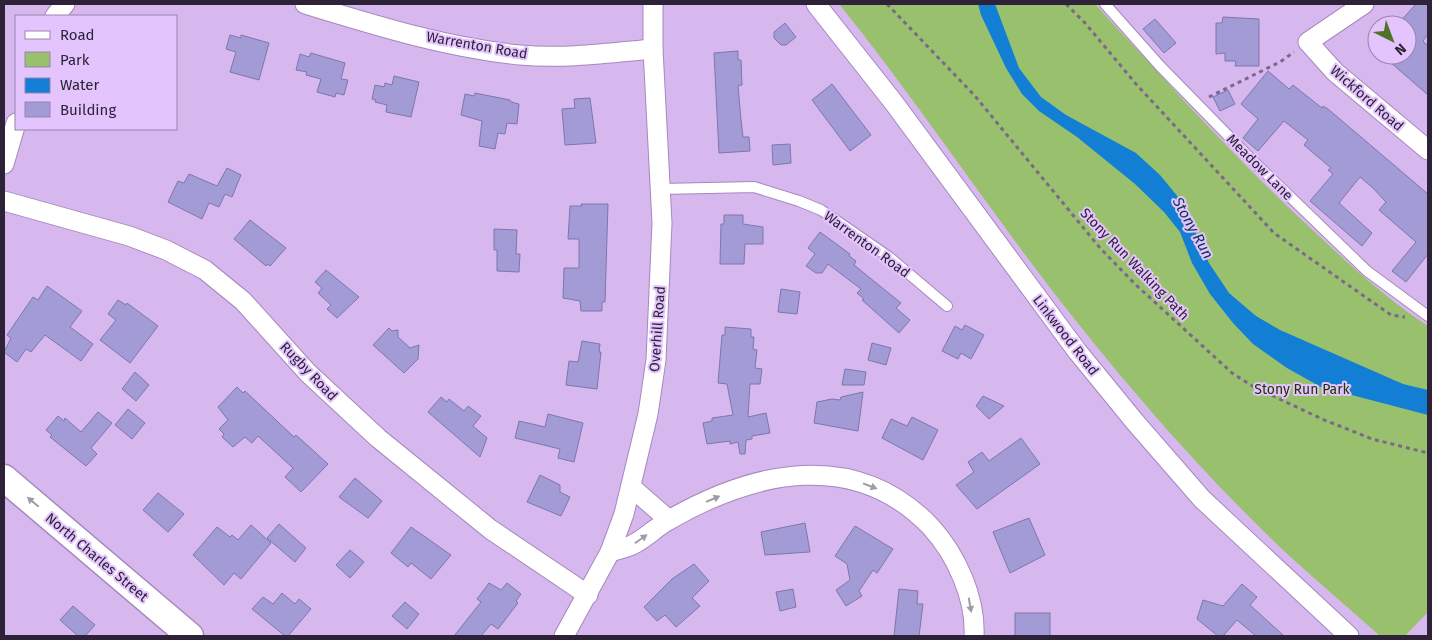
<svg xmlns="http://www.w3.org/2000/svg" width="1432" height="640" viewBox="0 0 1432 640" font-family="'Fira Sans',sans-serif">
<rect width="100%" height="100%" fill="#d6b8ef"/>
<path fill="#99c06c" d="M 839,4 L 1095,4 C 1167,82 1238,162 1317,234 C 1352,267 1388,300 1428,326 L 1428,612 L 1405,636 L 1380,636 C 1348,607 1314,579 1283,550 C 1200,471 1124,383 1054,293 C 981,198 914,97 839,4 Z"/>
<polygon fill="#127fd4" points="978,4 995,4 1019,68 1041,97 1066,115 1136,153 1160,175 1183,203 1209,263 1229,293 1256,316 1280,330 1403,384 1428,390 1428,415 1321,387 1287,368 1253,344 1233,323 1210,294 1192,263 1180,232 1164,212 1135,184 1077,137 1039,111 1022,94 1006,68 981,15"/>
<g fill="#a29bd5" stroke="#7d76ad">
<polygon points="1416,4 1428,4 1428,34 1423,41 1428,46 1428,95 1382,55 1407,55 1407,25 1397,25"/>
<polygon points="1223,17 1259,19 1259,66 1235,66 1236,61 1225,61 1225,53 1216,54 1216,23 1222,23"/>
<polygon points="1155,19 1176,43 1164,53 1143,29"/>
<polygon points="785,23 796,37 786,45 781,45 774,38 774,32"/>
<polygon points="230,35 241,38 241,35 269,43 259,80 230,72 236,52 226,49"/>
<polygon points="738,51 738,60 741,60 742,85 738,86 741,120 743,137 749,137 750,151 719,153 714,53"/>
<polygon points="311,53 345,63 341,79 348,80 344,95 336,93 335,97 317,92 321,79 306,75 307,72 296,70 300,54 309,57"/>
<polygon points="1268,71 1289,89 1293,85 1322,108 1323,106 1328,109 1428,194 1428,254 1406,282 1392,271 1416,242 1379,210 1386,202 1373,188 1360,177 1339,203 1372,233 1362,246 1310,201 1333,174 1328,170 1331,168 1304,145 1308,140 1284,121 1258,151 1243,138 1258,119 1241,104"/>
<polygon points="394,76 419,82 411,117 386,112 387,105 375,102 376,100 372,99 375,85 384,87 385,83 392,85"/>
<polygon points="832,84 871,135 850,151 812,100"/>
<polygon points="1228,90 1235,104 1220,111 1213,97"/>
<polygon points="475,93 510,100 511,102 519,104 517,124 507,123 505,134 498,133 495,149 479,146 482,121 461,115 465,94 474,96"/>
<polygon points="590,98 596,143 565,145 562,109 575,108 574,99"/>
<polygon points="790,144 791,163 773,165 772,145"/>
<polygon points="227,168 241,175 232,197 225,194 219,207 209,203 202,219 168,202 178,181 184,183 189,174 217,186"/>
<polygon points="581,204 608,204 605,302 602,302 602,311 581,311 580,301 563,298 564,268 579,268 579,239 568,239 570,206 582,206"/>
<polygon points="724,215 743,215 743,224 763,227 763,244 745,244 744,264 720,264 721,224 724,224"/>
<polygon points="250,220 286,248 270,266 267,264 266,266 234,239"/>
<polygon points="494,229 517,230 516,254 520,254 519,272 497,271 497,250 494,250"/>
<polygon points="820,232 850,254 849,256 856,261 854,265 901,303 896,308 910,320 899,333 862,300 864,299 857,293 861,289 828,264 822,273 816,273 806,266 815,254 808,248"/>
<polygon points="326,270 359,297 337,318 327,309 331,305 318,293 322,288 315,282"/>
<polygon points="47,286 82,311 70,327 93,344 81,361 45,335 31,352 26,349 17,362 4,352 11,338 7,335 33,297 38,300"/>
<polygon points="781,289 800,292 797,314 778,312"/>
<polygon points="118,300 126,305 127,303 158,326 130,363 100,340 116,320 108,314"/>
<polygon points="965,325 984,335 971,359 961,353 958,359 942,351 955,326 962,330"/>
<polygon points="725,327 751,329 751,337 754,337 753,349 757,350 755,368 762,369 760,384 750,384 748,417 766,413 770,433 752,436 752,439 746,440 745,454 740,454 738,442 730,444 730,441 707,444 703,423 712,421 712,418 733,415 727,384 718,383 722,335 725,335"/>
<polygon points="389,328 392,331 398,330 398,337 410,348 419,345 418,359 404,373 373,345"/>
<polygon points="582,341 600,344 599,352 601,352 597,389 566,385 569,361 578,362"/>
<polygon points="872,343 891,348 886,365 868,360"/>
<polygon points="845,369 866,372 864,385 842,385"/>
<polygon points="135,372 149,385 136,401 122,389"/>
<polygon points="237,387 243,393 245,391 294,437 296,435 328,464 301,492 285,477 293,468 258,436 252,443 245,437 233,447 222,437 224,434 219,429 228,420 218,407"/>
<polygon points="863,392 858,431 814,423 817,402 832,399 840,400 841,397"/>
<polygon points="983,396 1004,406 989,419 976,406"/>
<polygon points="441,397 447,402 449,399 464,411 468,406 481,416 473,426 487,438 480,457 428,412"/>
<polygon points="128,409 145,423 132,439 115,425"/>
<polygon points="98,412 112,423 91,448 97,454 86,466 50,437 52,435 46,430 58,416 64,421 65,418 81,432"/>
<polygon points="548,414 583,423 574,462 558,458 560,449 515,438 519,421 545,427"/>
<polygon points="912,417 938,430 923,460 882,438 891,419 907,426"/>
<polygon points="1021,438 1040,464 977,509 956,485 974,472 968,462 982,452 989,461"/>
<polygon points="540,475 560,485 560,492 570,497 561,516 527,502"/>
<polygon points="355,478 382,501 368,518 339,497"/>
<polygon points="158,493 184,514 168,532 143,510"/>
<polygon points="1029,518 1045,555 1010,573 993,532"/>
<polygon points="805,523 810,552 765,555 761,532"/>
<polygon points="279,524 306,548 295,562 267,538"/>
<polygon points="251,525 271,543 241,579 234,573 224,585 193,555 217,527 230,537 232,535 238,540"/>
<polygon points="855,526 893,549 877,573 873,570 859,591 862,596 846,606 836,590 850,580 847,564 835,556"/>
<polygon points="411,527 451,555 431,579 411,563 408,567 391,553"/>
<polygon points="350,550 364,562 350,578 336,565"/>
<polygon points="694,564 709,581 692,598 700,606 676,627 665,615 657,621 644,607 672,579"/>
<polygon points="489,583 501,590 507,583 521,594 516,601 518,603 498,629 491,624 481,636 454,636 481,602 477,599"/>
<polygon points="1242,584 1257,597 1250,605 1284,636 1256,636 1237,620 1223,636 1218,636 1197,619 1203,600 1223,606"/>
<polygon points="793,589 796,607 780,611 776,592"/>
<polygon points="899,589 918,591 917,604 923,604 919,636 894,636"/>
<polygon points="282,593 295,604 299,599 311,609 288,636 285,636 252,609 263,597 273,604"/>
<polygon points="405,602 419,614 407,629 392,616"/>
<polygon points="73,606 95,625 85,636 78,636 60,620"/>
<rect x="1015" y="613" width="35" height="23"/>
</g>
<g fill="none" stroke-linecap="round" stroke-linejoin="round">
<g stroke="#a588bd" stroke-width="12">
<g id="lane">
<polyline points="1105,4 1160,66 1249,157 1367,271 1428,316"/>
<polyline points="661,189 754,187 799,201 821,210 889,257 947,306"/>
</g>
</g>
<g stroke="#a588bd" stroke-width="21">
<g id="street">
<path d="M 305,4 C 374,25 447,48 520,55 C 564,59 609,53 653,49"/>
<polyline points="816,4 894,103 1077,351 1135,422 1202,499 1349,636"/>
<polyline points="1364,4 1308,42 1335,72 1428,150"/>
<polyline points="55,16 65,4"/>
<polyline points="4,164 16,123"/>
<polyline points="4,201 129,236 166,250 205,270 243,301 308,373 378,438 490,529 588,595"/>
<polyline points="631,487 669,520"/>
<path d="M 610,552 C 617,550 625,548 632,545 C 645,539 656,527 669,520 C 754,471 855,448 930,526 C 956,554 976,598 974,636"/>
<polyline points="564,636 610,552 624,514 648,414 656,360 662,223 653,49 653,4"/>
</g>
</g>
<g stroke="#a588bd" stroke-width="29">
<polyline id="secondary" points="4,478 190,636"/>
</g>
<g stroke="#7c688d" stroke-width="3" stroke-dasharray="4 4" stroke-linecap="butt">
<polyline points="887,4 975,96 1100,248 1135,284 1232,373 1254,387 1322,419 1372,439 1428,453"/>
<polyline points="1066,4 1085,23 1136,84 1274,233 1391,315 1405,317"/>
<polyline points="1209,97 1280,62 1294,52"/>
</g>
<use href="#lane" stroke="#fff" stroke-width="10"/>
<use href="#street" stroke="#fff" stroke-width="19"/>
<use href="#secondary" stroke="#fff" stroke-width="26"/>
</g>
<defs><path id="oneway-solid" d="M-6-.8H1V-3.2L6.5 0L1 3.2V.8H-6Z" transform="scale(1.25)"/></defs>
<g fill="#a09ca5">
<use href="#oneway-solid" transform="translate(870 486) rotate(21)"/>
<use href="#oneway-solid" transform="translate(713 499) rotate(-23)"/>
<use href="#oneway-solid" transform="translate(33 502) rotate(-140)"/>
<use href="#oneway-solid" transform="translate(641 539) rotate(-35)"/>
<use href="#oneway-solid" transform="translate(970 605) rotate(80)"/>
</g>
<g text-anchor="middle" stroke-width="4" stroke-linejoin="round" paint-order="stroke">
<g font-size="14" fill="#2d2237" stroke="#e3c4fd">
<text transform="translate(477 45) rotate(10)" y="5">Warrenton Road</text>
<text transform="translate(1367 98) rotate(41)" y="5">Wickford Road</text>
<text transform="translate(1260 167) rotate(45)" y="5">Meadow Lane</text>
<text transform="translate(867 244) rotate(36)" y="5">Warrenton Road</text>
<text transform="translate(1135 264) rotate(46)" y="5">Stony Run Walking Path</text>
<text transform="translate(657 329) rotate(-86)" y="5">Overhill Road</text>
<text transform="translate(1066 335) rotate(52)" y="5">Linkwood Road</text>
<text transform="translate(309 371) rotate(46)" y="5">Rugby Road</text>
<text transform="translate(97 557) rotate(40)" y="5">North Charles Street</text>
</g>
<g font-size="14" fill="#203403" stroke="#e3c4fd">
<text x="1302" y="394">Stony Run Park</text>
</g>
<g font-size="15" font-style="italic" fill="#083052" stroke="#e3c4fd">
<text transform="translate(1193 228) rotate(61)" y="5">Stony Run</text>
</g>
</g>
<rect width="1432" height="640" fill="none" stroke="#2d2237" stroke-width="10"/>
<rect x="15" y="15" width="162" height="115" fill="#e3c4fd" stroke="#9a83ae"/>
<rect x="25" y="31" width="25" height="8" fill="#ffffff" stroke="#9a83ae"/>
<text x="60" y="40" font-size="15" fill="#2d2237">Road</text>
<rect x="25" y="52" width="25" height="15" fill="#99c06c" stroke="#9a83ae"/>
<text x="60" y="65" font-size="15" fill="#2d2237">Park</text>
<rect x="25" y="78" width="25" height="15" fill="#127fd4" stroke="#9a83ae"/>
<text x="60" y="90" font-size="15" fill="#2d2237">Water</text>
<rect x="25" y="102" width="25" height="15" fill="#a29bd5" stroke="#9a83ae"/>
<text x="60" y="115" font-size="15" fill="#2d2237">Building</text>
<g transform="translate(1392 40) rotate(138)"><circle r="24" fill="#e3c4fd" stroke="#9a83ae"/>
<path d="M0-4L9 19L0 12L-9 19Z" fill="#517127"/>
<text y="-8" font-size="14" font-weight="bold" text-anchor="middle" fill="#2d2237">N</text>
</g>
</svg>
